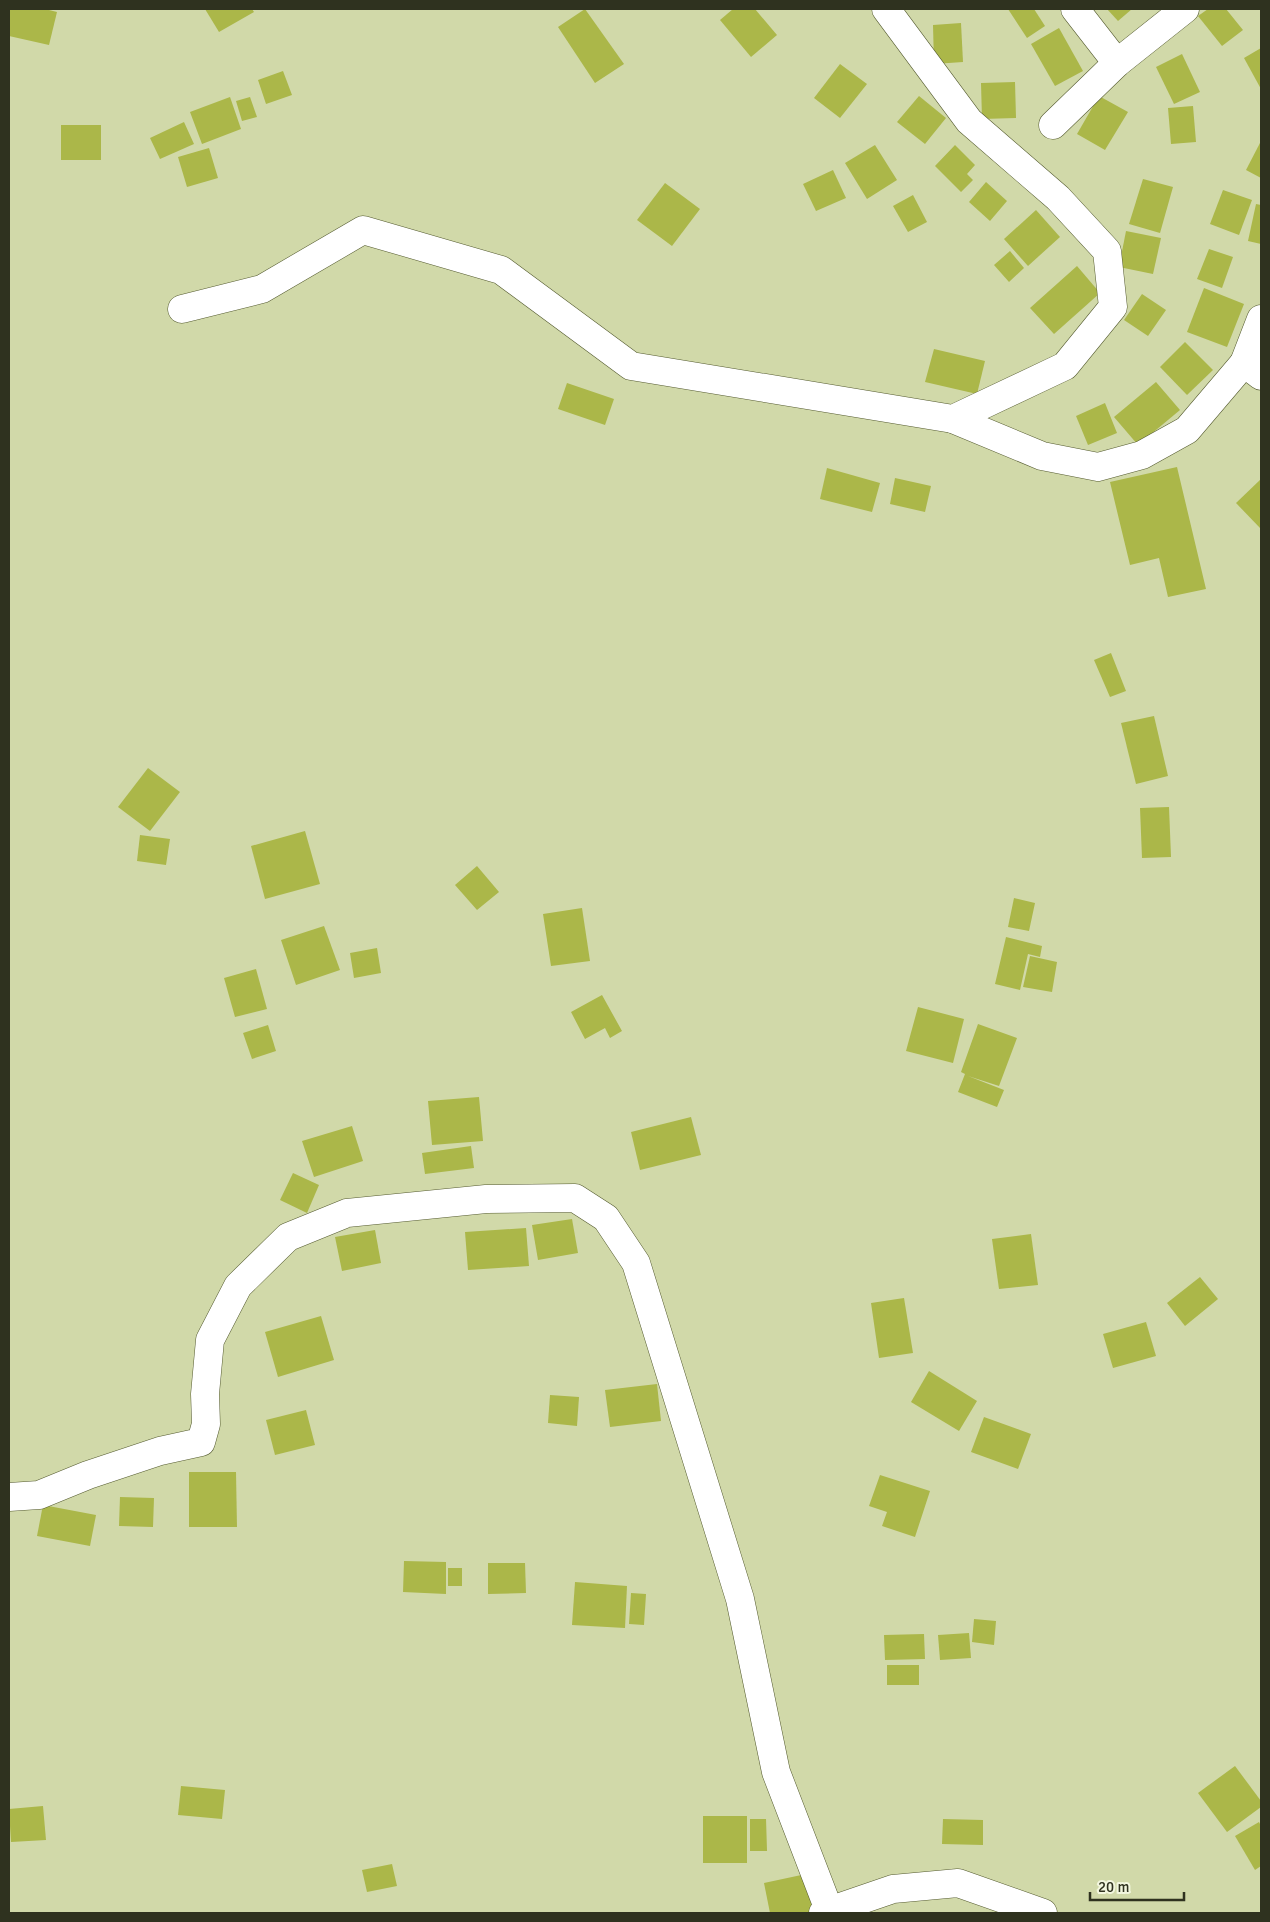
<svg xmlns="http://www.w3.org/2000/svg" width="1270" height="1922" viewBox="0 0 1270 1922" font-family="Signika,sans-serif">
<rect width="100%" height="100%" fill="#d1d9a9"/>
<g fill="#abb749">
<polygon points="9,9 45,9 57,12 49,45 9,36"/>
<polygon points="205,9 252,9 254,12 219,32"/>
<polygon points="585,9 624,64 595,83 558,27"/>
<polygon points="733,9 755,9 777,35 751,57 720,20"/>
<polygon points="1008,9 1034,9 1045,26 1027,38"/>
<polygon points="1107,9 1132,9 1118,21"/>
<polygon points="1208,9 1226,9 1243,30 1222,46 1198,16"/>
<polygon points="961,23 963,62 934,64 933,25"/>
<polygon points="1059,28 1083,71 1055,86 1031,44"/>
<polygon points="1261,48 1261,89 1244,58"/>
<polygon points="1182,54 1200,92 1174,104 1156,67"/>
<polygon points="840,64 867,84 840,118 814,98"/>
<polygon points="283,71 292,95 266,104 258,80"/>
<polygon points="1015,82 1016,118 982,119 981,83"/>
<polygon points="919,96 946,118 925,144 897,122"/>
<polygon points="1099,96 1128,112 1105,150 1077,134"/>
<polygon points="230,97 241,129 202,144 190,112"/>
<polygon points="250,97 257,117 242,121 236,101"/>
<polygon points="1193,106 1196,142 1171,144 1168,108"/>
<polygon points="184,122 194,144 160,159 150,138"/>
<rect x="61" y="125" width="40" height="35"/>
<polygon points="1261,141 1261,178 1246,170"/>
<polygon points="875,145 897,180 867,199 845,163"/>
<polygon points="955,145 975,165 967,174 973,180 961,192 935,166"/>
<polygon points="209,148 218,178 187,187 178,157"/>
<polygon points="833,170 846,198 816,211 803,184"/>
<polygon points="1143,179 1173,187 1160,233 1129,224"/>
<polygon points="986,182 1007,201 990,221 969,202"/>
<polygon points="665,183 700,209 672,246 637,220"/>
<polygon points="1223,190 1252,200 1239,235 1210,224"/>
<polygon points="913,195 927,222 908,232 893,206"/>
<polygon points="1256,204 1261,205 1261,244 1248,241"/>
<polygon points="1036,210 1060,237 1028,266 1004,239"/>
<polygon points="1126,231 1161,238 1153,274 1119,267"/>
<polygon points="1209,249 1233,257 1222,288 1197,279"/>
<polygon points="1010,251 1024,268 1009,282 994,265"/>
<polygon points="1077,266 1100,293 1054,334 1030,308"/>
<polygon points="1204,288 1244,304 1227,347 1187,332"/>
<polygon points="1142,294 1166,310 1148,336 1124,320"/>
<polygon points="1185,342 1213,370 1187,395 1160,367"/>
<polygon points="934,349 985,361 977,394 925,382"/>
<polygon points="1156,382 1180,410 1138,445 1114,417"/>
<polygon points="567,383 614,399 605,425 558,409"/>
<polygon points="1105,403 1117,433 1088,445 1076,416"/>
<polygon points="1177,467 1206,589 1168,597 1159,558 1130,565 1110,482"/>
<polygon points="827,468 880,483 872,512 820,499"/>
<polygon points="895,478 931,486 925,512 890,504"/>
<polygon points="1261,479 1261,529 1236,503"/>
<polygon points="1111,653 1126,691 1110,697 1094,660"/>
<polygon points="1154,716 1168,776 1136,784 1121,723"/>
<polygon points="148,768 180,792 150,831 118,807"/>
<polygon points="1169,807 1171,857 1142,858 1140,808"/>
<polygon points="305,831 320,884 265,899 251,846"/>
<polygon points="140,835 170,839 166,865 137,861"/>
<polygon points="477,866 499,892 477,910 455,885"/>
<polygon points="1014,898 1035,903 1029,931 1008,927"/>
<polygon points="582,908 590,961 551,966 543,914"/>
<polygon points="324,926 340,970 296,985 281,940"/>
<polygon points="1006,937 1042,946 1040,957 1028,954 1020,990 995,984"/>
<polygon points="377,948 381,973 354,978 350,953"/>
<polygon points="1030,956 1057,962 1052,992 1023,987"/>
<polygon points="256,969 267,1009 235,1017 224,978"/>
<polygon points="602,995 622,1031 610,1038 605,1028 585,1039 571,1012"/>
<polygon points="918,1007 964,1019 953,1063 906,1051"/>
<polygon points="978,1024 1017,1038 999,1086 968,1076 1004,1090 997,1107 958,1092 965,1074 961,1072"/>
<polygon points="268,1025 276,1051 252,1059 243,1033"/>
<polygon points="479,1097 483,1141 432,1145 428,1101"/>
<polygon points="691,1117 701,1155 640,1170 631,1132"/>
<polygon points="352,1126 363,1161 314,1177 302,1141"/>
<polygon points="471,1146 474,1168 425,1174 422,1153"/>
<polygon points="293,1173 319,1185 307,1213 280,1200"/>
<polygon points="572,1219 578,1253 538,1260 532,1225"/>
<polygon points="526,1228 529,1266 468,1270 465,1232"/>
<polygon points="375,1230 381,1263 342,1271 335,1237"/>
<polygon points="1031,1234 1038,1285 999,1289 992,1239"/>
<polygon points="1200,1277 1218,1299 1185,1326 1167,1303"/>
<polygon points="904,1298 913,1353 879,1358 871,1303"/>
<polygon points="321,1316 334,1360 278,1377 265,1332"/>
<polygon points="1146,1322 1156,1356 1113,1368 1103,1334"/>
<polygon points="929,1371 977,1401 959,1431 911,1402"/>
<polygon points="657,1384 661,1421 610,1427 605,1390"/>
<polygon points="550,1395 579,1397 577,1426 548,1423"/>
<polygon points="306,1410 315,1445 275,1455 266,1420"/>
<polygon points="984,1417 1031,1434 1018,1469 971,1452"/>
<polygon points="189,1472 236,1472 237,1527 189,1527"/>
<polygon points="880,1475 930,1491 915,1537 882,1526 887,1512 869,1506"/>
<polygon points="120,1497 154,1498 153,1527 119,1526"/>
<polygon points="43,1505 96,1515 90,1546 37,1536"/>
<polygon points="404,1561 446,1562 446,1594 403,1592"/>
<polygon points="488,1563 525,1563 526,1593 488,1594"/>
<rect x="448" y="1568" width="14" height="18"/>
<polygon points="575,1582 627,1586 625,1628 572,1625"/>
<polygon points="631,1593 646,1594 644,1625 629,1624"/>
<polygon points="974,1619 996,1621 994,1645 972,1642"/>
<polygon points="969,1633 971,1658 940,1660 938,1635"/>
<polygon points="924,1634 925,1659 885,1660 884,1635"/>
<rect x="887" y="1665" width="32" height="20"/>
<polygon points="1235,1766 1261,1801 1261,1807 1227,1832 1198,1793"/>
<polygon points="181,1786 225,1790 222,1819 178,1815"/>
<polygon points="43,1806 46,1840 11,1842 9,1809"/>
<rect x="703" y="1816" width="44" height="47"/>
<polygon points="750,1819 766,1819 767,1851 750,1851"/>
<polygon points="943,1819 983,1820 983,1845 942,1844"/>
<polygon points="1259,1822 1261,1826 1261,1866 1255,1870 1235,1836"/>
<polygon points="392,1864 397,1886 367,1892 362,1870"/>
<polygon points="806,1874 814,1913 770,1913 764,1883"/>
</g>
<g fill="none" stroke-linecap="round" stroke-linejoin="round">
<g stroke="#555b30" stroke-width="29">
<g id="street">
<polyline points="1075,9 1117,63"/>
<polyline points="1053,125 1117,63 1185,9"/>
<polyline points="182,309 262,289 363,230 501,270 631,366 953,419 1065,366 1113,307 1107,251 1058,198 969,121 886,9"/>
<polyline points="1244,363 1261,319"/>
<polyline points="953,419 1042,456 1098,467 1142,455 1187,430 1244,363 1261,376"/>
<polyline points="9,1497 39,1495 88,1475 160,1451 201,1442 206,1424 205,1394 210,1340 238,1286 288,1237 347,1213 486,1199 575,1198 606,1218 636,1263 740,1599 776,1772 829,1910"/>
<polyline points="823,1913 893,1889 958,1883 1043,1913"/>
</g>
</g>
<use href="#street" stroke="#fff" stroke-width="28"/>
</g>
<rect width="1270" height="1922" fill="none" stroke="#2f321f" stroke-width="20"/>
<path d="M1090 1892v8h94v-8" fill="none" stroke="#2f321f" stroke-width="2.5"/>
<text x="1098" y="1892" font-size="15" fill="#2f321f" stroke="#f3f7df" stroke-width="4" paint-order="stroke">20 m</text>
</svg>
